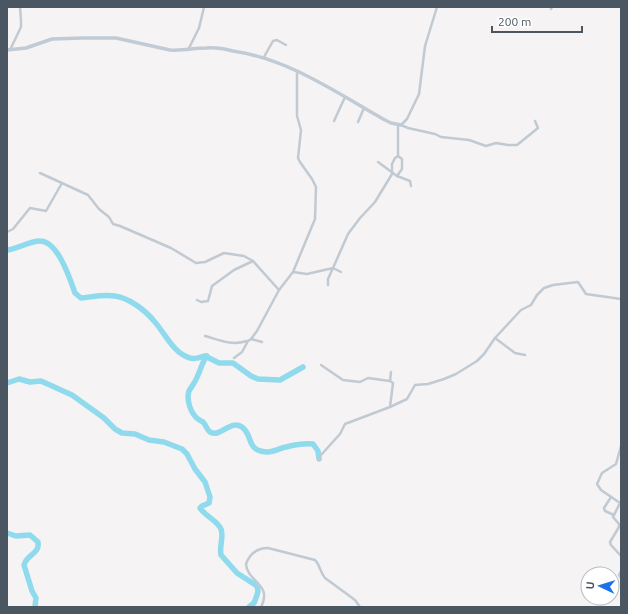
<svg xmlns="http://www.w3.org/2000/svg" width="628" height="614" viewBox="0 0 628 614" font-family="Ubuntu,sans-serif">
<rect width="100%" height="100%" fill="#f5f3f3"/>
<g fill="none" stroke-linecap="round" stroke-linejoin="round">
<g stroke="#90daee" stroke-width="5.5">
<path d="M 7,250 C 17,249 33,240 40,241 C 58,241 70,279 75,293 L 81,298 C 92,297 104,294 115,296 C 129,298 145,310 154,321 C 165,333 173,353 190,358 C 196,360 200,357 205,356 L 219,363 L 233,363 L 251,376 L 258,379 L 280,380 L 303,367"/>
<path d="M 207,356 C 202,362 201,369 198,375 C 196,381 192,386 189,391 C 186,400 191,414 198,419 C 199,420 201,421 203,422 C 206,425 207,430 210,432 C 221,438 230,419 242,427 C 254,436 245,451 268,452 C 274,452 280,448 286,447 C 294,445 304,443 313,444 L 318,451 L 319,459"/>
<path d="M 7,383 L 19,379 L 30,382 L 41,381 L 72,395 L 104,418 L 115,429 L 122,433 L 135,434 L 149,440 L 164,442 L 182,449 L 187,454 L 195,469 L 205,482 L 210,497 L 209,503 L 202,506 L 200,508 C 206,517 217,520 221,529 C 224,537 219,547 221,555 L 237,573 L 257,586 L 258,591 L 257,595 L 254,603 L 249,607"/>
<path d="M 7,533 L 16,536 L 30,535 L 38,542 C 40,554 27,554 24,565 L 32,591 L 36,598 L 35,607"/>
</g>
<g stroke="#c1cad2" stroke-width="2.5">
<polyline points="437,7 425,46 419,94 407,119 401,125 408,128 435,134 441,137 469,140 486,146 496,143 508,145 517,145 538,128 535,121"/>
<polyline points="551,9 552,7"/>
<polyline points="10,50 21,27 21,20 20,7"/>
<polyline points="188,50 199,28 204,7"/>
<polyline points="264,57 273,41 277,40 286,45"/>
<polyline points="334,121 345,97"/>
<polyline points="358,122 364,108"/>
<polyline points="398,124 398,156 402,159 402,169 397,176 410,181 411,186"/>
<polyline points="378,162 397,176"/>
<polyline points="40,173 88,195 99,209 109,217 113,224 120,226 171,248 196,263 205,262 224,253 244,256 253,261"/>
<polyline points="7,232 13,229 30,208 46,211 62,183"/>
<polyline points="293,272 307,274 333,268 348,234 360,218 375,202 392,174 392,164 395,158 398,156"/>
<polyline points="328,285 328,279 333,268 341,272"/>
<polyline points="197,300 201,302 208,301 212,286 234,270 253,261 279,290"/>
<path d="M 205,336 C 220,340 231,346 247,341"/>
<polyline points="495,338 515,353 525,355"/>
<polyline points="251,339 262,342"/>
<polyline points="234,358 242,352 248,341 251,339 257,331 279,290 293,272 315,219 316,187 312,179 300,162 298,158 301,130 297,116 297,72"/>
<polyline points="390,381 391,372"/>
<polyline points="390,407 407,399 415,385 428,384 444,379 456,374 477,361 484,354 495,338 521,310 531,305 537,295 544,288 553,285 578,282 586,294 621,299"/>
<polyline points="621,446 616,464 602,473 597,484 601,490 620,503 613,517 619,524 619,527 610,542 611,545 621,556"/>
<polyline points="319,460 321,455 340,434 345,424 390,407 393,383 390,381 368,378 360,382 343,380 321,365"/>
<polyline points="611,497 604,508 605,511 614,515"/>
<polyline points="621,571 619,575 621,578"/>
<path d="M 261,607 C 273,584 247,582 246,564 C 250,553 257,548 268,548 L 315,560 C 320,565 320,572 325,578 L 355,600 L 360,607"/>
</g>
<path stroke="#c1cbd6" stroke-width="3.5" d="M 7,50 L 26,48 L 52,39 L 82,38 L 116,38 L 170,50 C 182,51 194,48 206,48 C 215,47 225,49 233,51 C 289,59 337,93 385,120 L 391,123 L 401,125"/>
</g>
<rect width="628" height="614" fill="none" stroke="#4a5661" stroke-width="16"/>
<g transform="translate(600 586) rotate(274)"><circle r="19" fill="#ffffff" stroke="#b7bbc0"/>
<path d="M0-3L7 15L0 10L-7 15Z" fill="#1a73e8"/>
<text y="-6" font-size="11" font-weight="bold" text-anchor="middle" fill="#4a5661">U</text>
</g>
<path d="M492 26v6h90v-6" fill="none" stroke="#4a5661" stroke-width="2"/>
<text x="498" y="26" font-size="12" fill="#4a5661" stroke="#ffffff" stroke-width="3" paint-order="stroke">200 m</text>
</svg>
